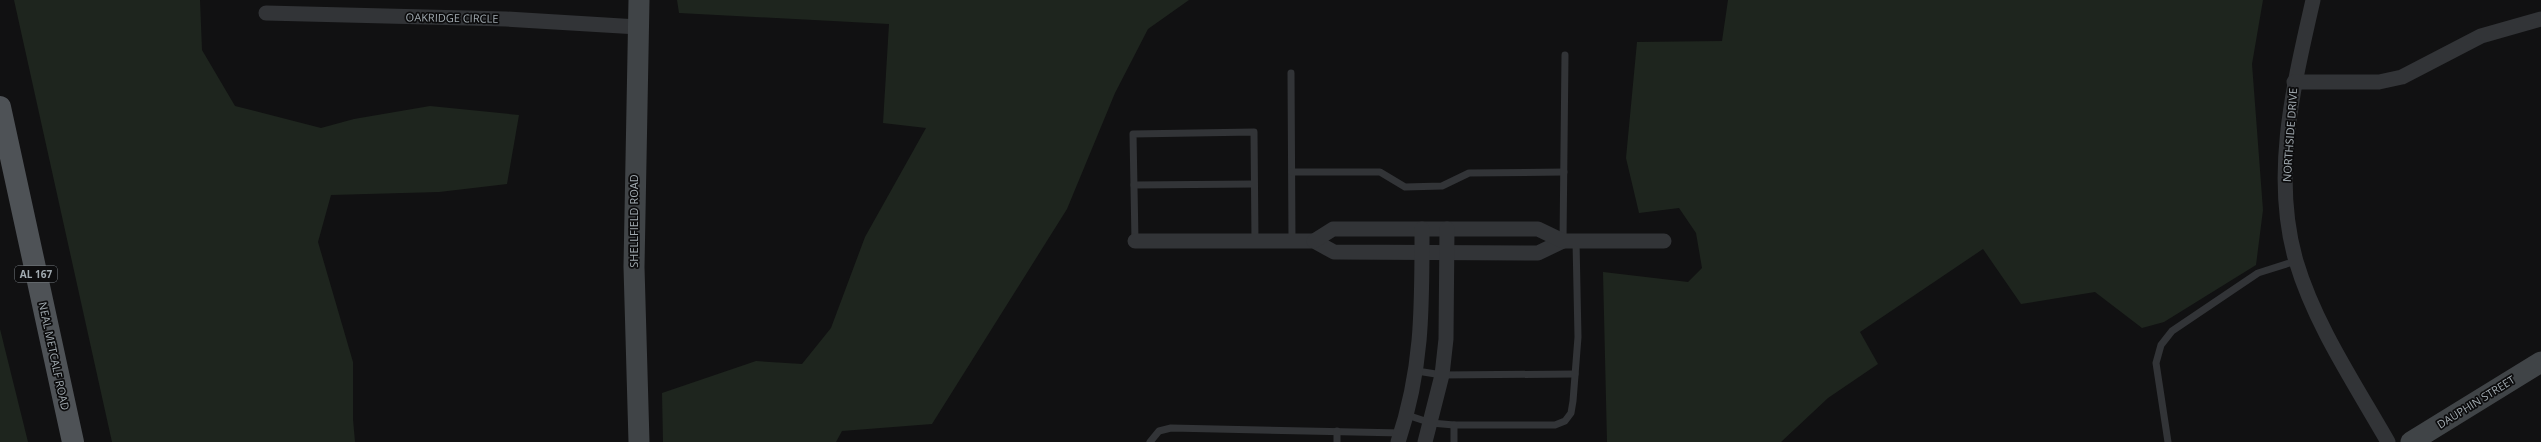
<svg xmlns="http://www.w3.org/2000/svg" width="2541" height="442" viewBox="0 0 2541 442" font-family="'Open Sans',sans-serif">
<rect width="100%" height="100%" fill="#111112"/>
<g fill="#1e251e">
<polygon points="14,0 200,0 202,50 235,106 321,128 354,119 430,106 519,115 507,184 439,192 331,195 318,242 353,362 353,419 355,442 112,442"/>
<polygon points="677,0 1189,0 1148,29 1115,93 1067,209 932,424 842,431 836,442 663,442 662,393 756,361 802,364 831,328 865,237 926,128 883,123 889,24 679,13"/>
<polygon points="1728,0 2263,0 2252,64 2263,210 2256,265 2164,322 2142,328 2095,292 2021,304 1983,249 1860,332 1878,364 1828,398 1781,442 1607,442 1603,272 1688,282 1702,268 1696,233 1679,208 1639,213 1626,158 1637,42 1722,41"/>
<polygon points="0,329 28,442 0,442"/>
</g>
<g fill="none" stroke-linecap="round" stroke-linejoin="round">
<g stroke="#323437" stroke-width="7">
<polyline points="1291,73 1292,241"/>
<polyline points="1292,172 1380,172 1405,187 1442,186 1469,173 1564,172"/>
<polyline points="1134,185 1254,184"/>
<polyline points="1135,241 1133,134 1254,132 1255,241"/>
<polyline points="1563,241 1565,55"/>
<polyline points="1417,371 1442,375 1575,374"/>
<polyline points="1407,415 1431,423 1454,425 1555,425 1565,421 1571,413 1573,401 1578,337 1576,241"/>
<polyline points="1150,442 1159,431 1171,428 1402,433"/>
<polyline points="1337,442 1337,431"/>
<polyline points="1454,442 1454,425"/>
<polyline points="2168,442 2156,363 2161,345 2172,331 2258,273 2296,261"/>
</g>
<g stroke="#323437" stroke-width="15">
<path d="M 2313,0 C 2294,84 2271,175 2296,261 C 2315,325 2355,384 2388,442"/>
<polyline points="266,13 506,19 638,27"/>
<polyline points="2294,82 2379,82 2402,77 2481,36 2541,19"/>
<polyline points="1135,241 1314,241 1334,252 1538,253 1563,241"/>
<polyline points="1314,241 1333,229 1538,229 1563,241 1664,241"/>
<path d="M 1398,442 C 1423,368 1422,306 1422,229"/>
<polyline points="1425,442 1442,375 1446,339 1447,229"/>
</g>
<g stroke="#404447" stroke-width="21">
<polyline points="639,0 634,267 639,442"/>
<polyline points="2411,442 2541,362"/>
</g>
<polyline stroke="#4e5256" stroke-width="22" points="0,107 73,442"/>
</g>
<g text-anchor="middle" stroke-width="3.5" stroke-linejoin="round" paint-order="stroke">
<rect fill="#0c0c0d" stroke="#767c80" stroke-width="1" x="15" y="266" width="42" height="16" rx="3"/>
<g font-size="10" font-weight="bold" fill="#a3acb2">
<text x="36" y="278">AL 167</text>
</g>
<g font-size="11" fill="#a3acb2" stroke="#0c0c0d">
<text transform="translate(452 18) rotate(1)" y="4">OAKRIDGE CIRCLE</text>
<text transform="translate(2290 135) rotate(-86)" y="4">NORTHSIDE DRIVE</text>
<text transform="translate(634 221) rotate(-90)" y="4">SHELLFIELD ROAD</text>
<text transform="translate(54 356) rotate(78)" y="4">NEAL METCALF ROAD</text>
<text transform="translate(2476 402) rotate(-32)" y="4">DAUPHIN STREET</text>
</g>
</g>
</svg>
